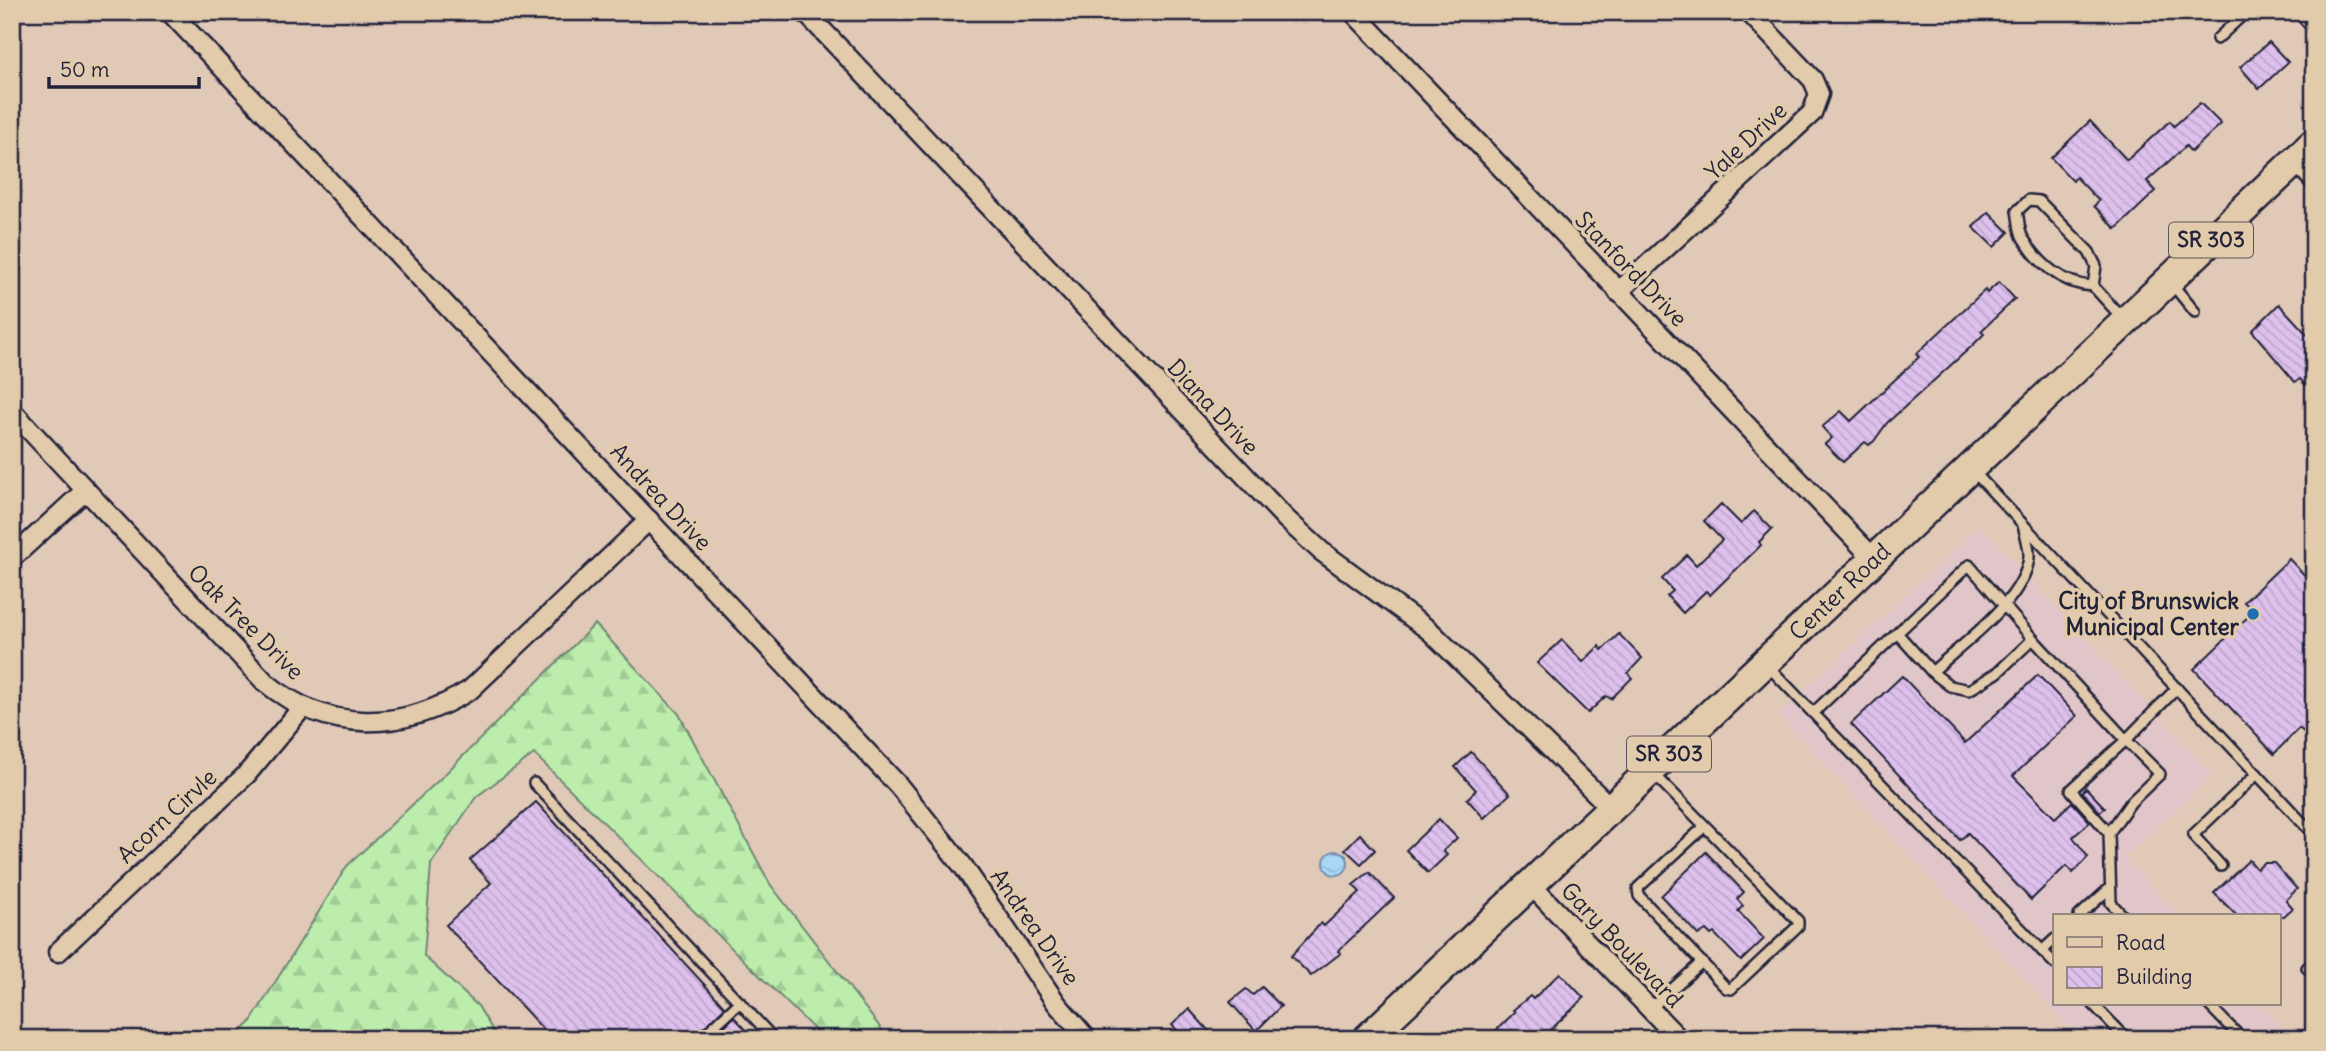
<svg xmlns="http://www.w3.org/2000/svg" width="2326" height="1051" viewBox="0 0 2326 1051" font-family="Delius,sans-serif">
<defs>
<pattern id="forest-firs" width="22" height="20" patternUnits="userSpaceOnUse" patternTransform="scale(1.75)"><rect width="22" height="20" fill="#bcedac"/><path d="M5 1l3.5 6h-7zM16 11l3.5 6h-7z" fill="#a1cb95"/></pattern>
<pattern id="water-waves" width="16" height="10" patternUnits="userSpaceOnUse" patternTransform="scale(1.75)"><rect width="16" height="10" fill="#abd7f7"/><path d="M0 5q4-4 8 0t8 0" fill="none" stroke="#93b8d5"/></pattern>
<pattern id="building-back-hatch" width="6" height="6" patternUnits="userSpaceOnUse" patternTransform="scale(1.75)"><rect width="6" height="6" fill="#dec0ed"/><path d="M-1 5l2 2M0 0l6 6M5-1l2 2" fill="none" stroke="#bea5cc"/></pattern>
</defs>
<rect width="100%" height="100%" fill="#e1c9b8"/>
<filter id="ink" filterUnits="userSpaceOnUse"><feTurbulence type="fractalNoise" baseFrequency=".0143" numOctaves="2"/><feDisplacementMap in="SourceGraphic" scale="14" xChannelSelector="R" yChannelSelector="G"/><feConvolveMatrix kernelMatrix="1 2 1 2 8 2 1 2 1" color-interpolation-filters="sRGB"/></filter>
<g filter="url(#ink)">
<polygon fill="#e0c6c8" points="1980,525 2213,775 2125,857 2179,916 2055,916 2055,1004 2261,1004 2294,1039 2080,1039 1778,714"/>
<polygon fill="url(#forest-firs)" stroke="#6f8874" stroke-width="2" points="595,624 679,714 770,884 889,1039 824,1039 534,754 476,797 431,864 424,956 478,1006 498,1039 233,1039 250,1023 347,866 442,777"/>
<circle fill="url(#water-waves)" stroke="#748fac" stroke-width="2" cx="1336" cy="863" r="12"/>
<g fill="url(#building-back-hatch)" stroke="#22223b" stroke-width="2">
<polygon points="2269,42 2288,62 2259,89 2240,67"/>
<polygon points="2200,103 2221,124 2191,152 2186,146 2147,181 2156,191 2116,229 2094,206 2099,201 2076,177 2073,181 2051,158 2090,121 2127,160 2170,121 2174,126"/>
<polygon points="1989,212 2009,232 1994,247 1973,227"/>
<polygon points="1999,282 2015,299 1981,331 1984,334 1972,346 1887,423 1874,441 1869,445 1865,442 1843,462 1825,444 1832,438 1822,427 1841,411 1851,421 1919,357 1916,354 1985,290 1987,293"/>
<polygon points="2279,304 2314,342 2314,394 2300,379 2295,382 2252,331"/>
<polygon points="1721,504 1741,524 1754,511 1772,529 1759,542 1761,545 1710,595 1706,591 1683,613 1667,596 1673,591 1662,579 1687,555 1696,565 1722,540 1704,521"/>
<polygon points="2289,559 2314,585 2314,683 2305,691 2314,700 2314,741 2299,728 2274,754 2194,669 2254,611 2244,602"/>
<polygon points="1619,634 1642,658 1628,673 1632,678 1611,699 1606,696 1588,713 1537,663 1562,640 1583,662 1599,646 1602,650"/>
<polygon points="2038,675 2077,716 2013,776 2055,818 2072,802 2090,822 2073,837 2088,857 2073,873 2066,866 2031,900 1968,833 1960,840 1851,724 1902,676 1965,743"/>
<polygon points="1471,752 1510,794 1484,818 1467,799 1476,790 1455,767"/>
<polygon points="2086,788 2105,808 2100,812 2082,792"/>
<polygon points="536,802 725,1007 693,1039 552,1039 446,925 491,883 470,860"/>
<polygon points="1439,819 1457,838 1443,851 1447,855 1428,873 1406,850"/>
<polygon points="1360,834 1375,850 1361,864 1345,849"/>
<polygon points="1706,852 1744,892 1737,899 1743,906 1738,911 1764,939 1741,961 1714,933 1711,935 1706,930 1698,935 1661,896"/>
<polygon points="2249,860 2257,869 2264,863 2274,863 2297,889 2286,900 2293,908 2284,916 2237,916 2214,893"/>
<polygon points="1369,872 1394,898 1338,951 1341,953 1311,976 1291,956 1321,923 1324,926 1360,892 1353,885"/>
<polygon points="1560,973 1584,998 1541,1039 1487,1039 1515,1012 1513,1010 1530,996 1533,999"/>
<polygon points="1262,987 1281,1006 1256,1031 1230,1002 1246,989 1253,995"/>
<polygon points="1189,1009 1216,1039 1185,1039 1172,1025"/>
<polygon points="734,1017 755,1039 711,1039"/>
</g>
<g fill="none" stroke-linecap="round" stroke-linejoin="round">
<g stroke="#22223b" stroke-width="14">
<g id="service">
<polyline points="2217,39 2246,12"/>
<polyline points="2293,165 2314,187"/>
<polyline points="2172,284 2195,312"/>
<path d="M 2093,286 C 2063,285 2039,264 2023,238 C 2019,232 2019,220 2017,211 L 2029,200 L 2039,201 L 2089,252 L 2096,266 L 2093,286 L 2124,320"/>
<polyline points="1974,472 2314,835"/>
<path d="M 2023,525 C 2025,534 2030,547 2029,557 C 2025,600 1962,644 1932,672 L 1950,686 L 1969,690 L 1997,673 L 2033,639 L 2126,740 L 2177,688"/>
<polyline points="1898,634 1932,672"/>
<polyline points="2033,639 1969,565 1813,713 2055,964"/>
<polyline points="1768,666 1813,713"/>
<polyline points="1652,772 1798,921 1798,926 1731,989 1726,988 1639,896 1638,888 1705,826"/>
<polyline points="534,783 774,1039"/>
<polyline points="2109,833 2071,790 2126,740 2160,774 2131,802 2109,833 2111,903 2123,916"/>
<polyline points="2221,866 2193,835 2257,774"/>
<polyline points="2079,916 2110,888"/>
<polyline points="2042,951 2055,939"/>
<polyline points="2307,968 2314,962"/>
<polyline points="2093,1004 2127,1039"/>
<polyline points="2208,1004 2242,1039"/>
<polyline points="1650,1009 1702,962"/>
<polyline points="700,1039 740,1002"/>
</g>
</g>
<g stroke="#22223b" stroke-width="23">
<g id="minor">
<polyline points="170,12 898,785 963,866 1057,1004 1087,1039"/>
<polyline points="805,12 1286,519 1321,551 1430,631 1611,808"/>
<polyline points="1353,12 1874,559"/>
<polyline points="2304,12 2314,23"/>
<polyline points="1618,292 1812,113 1819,94 1813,80 1749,12"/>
<path d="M 12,411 L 265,682 C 328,734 402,732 470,690 L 649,520"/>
<polyline points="12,558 86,490"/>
<polyline points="1530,884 1679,1039"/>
<polyline points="58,952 246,775 302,708"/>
</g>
</g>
<g stroke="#22223b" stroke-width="33">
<g id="primary">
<path id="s1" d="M 1367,1039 L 2314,143"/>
</g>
</g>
<use href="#service" stroke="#e2cbab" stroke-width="9"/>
<use href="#minor" stroke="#e2cbab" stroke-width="18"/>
<use href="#primary" stroke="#e2cbab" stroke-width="28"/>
</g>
</g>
<circle fill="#1f6fb2" stroke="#e2cbab" stroke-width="2.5" cx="2253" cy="614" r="7"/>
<g text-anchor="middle" stroke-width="7" stroke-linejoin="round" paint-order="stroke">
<g fill="#e2cbab" stroke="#5c555d" stroke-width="2">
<rect x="2169" y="222.5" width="84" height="35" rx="5"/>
<rect x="1627" y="736.5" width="84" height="35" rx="5"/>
</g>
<g font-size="21" font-weight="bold" fill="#22223b">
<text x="2211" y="247">SR 303</text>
<text x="1669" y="761">SR 303</text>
</g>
<g font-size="23" fill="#22223b" stroke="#e2cbab">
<text transform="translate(1746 141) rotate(-43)" y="8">Yale Drive</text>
<text transform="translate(1631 269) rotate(46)" y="8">Stanford Drive</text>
<text transform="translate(1213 407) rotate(47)" y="8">Diana Drive</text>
<text transform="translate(661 497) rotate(47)" y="8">Andrea Drive</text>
<text dy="8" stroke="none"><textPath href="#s1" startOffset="651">Center Road</textPath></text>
<text transform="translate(246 622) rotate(45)" y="8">Oak Tree Drive</text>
<text transform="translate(167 816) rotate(-43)" y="8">Acorn Cirvle</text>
<text transform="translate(1035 927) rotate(55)" y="8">Andrea Drive</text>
<text transform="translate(1622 945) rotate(46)" y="8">Gary Boulevard</text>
</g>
<g font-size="23" font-weight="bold" fill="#22223b" stroke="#e2cbab" text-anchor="end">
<text x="2239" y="609">City of Brunswick<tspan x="2239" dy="26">Municipal Center</tspan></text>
</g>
</g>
<rect width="2326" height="1051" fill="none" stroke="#e2cbab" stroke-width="42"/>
<rect x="21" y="21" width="2284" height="1009" fill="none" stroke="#22223b" stroke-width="2.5" filter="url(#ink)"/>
<rect x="2053" y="914" width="228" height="91" fill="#e2cbab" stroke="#95877e" stroke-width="2"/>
<rect x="2067" y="937" width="35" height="10" fill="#e2cbab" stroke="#95877e" stroke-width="2"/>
<text x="2116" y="950" font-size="21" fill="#22223b">Road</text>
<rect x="2067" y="967" width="35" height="21" fill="url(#building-back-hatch)" stroke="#95877e" stroke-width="2"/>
<text x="2116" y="984" font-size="21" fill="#22223b">Building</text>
<path d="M49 77v10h150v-10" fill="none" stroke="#22223b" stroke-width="3.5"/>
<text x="60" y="77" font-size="21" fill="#22223b" stroke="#e2cbab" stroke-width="5" paint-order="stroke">50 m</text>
</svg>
